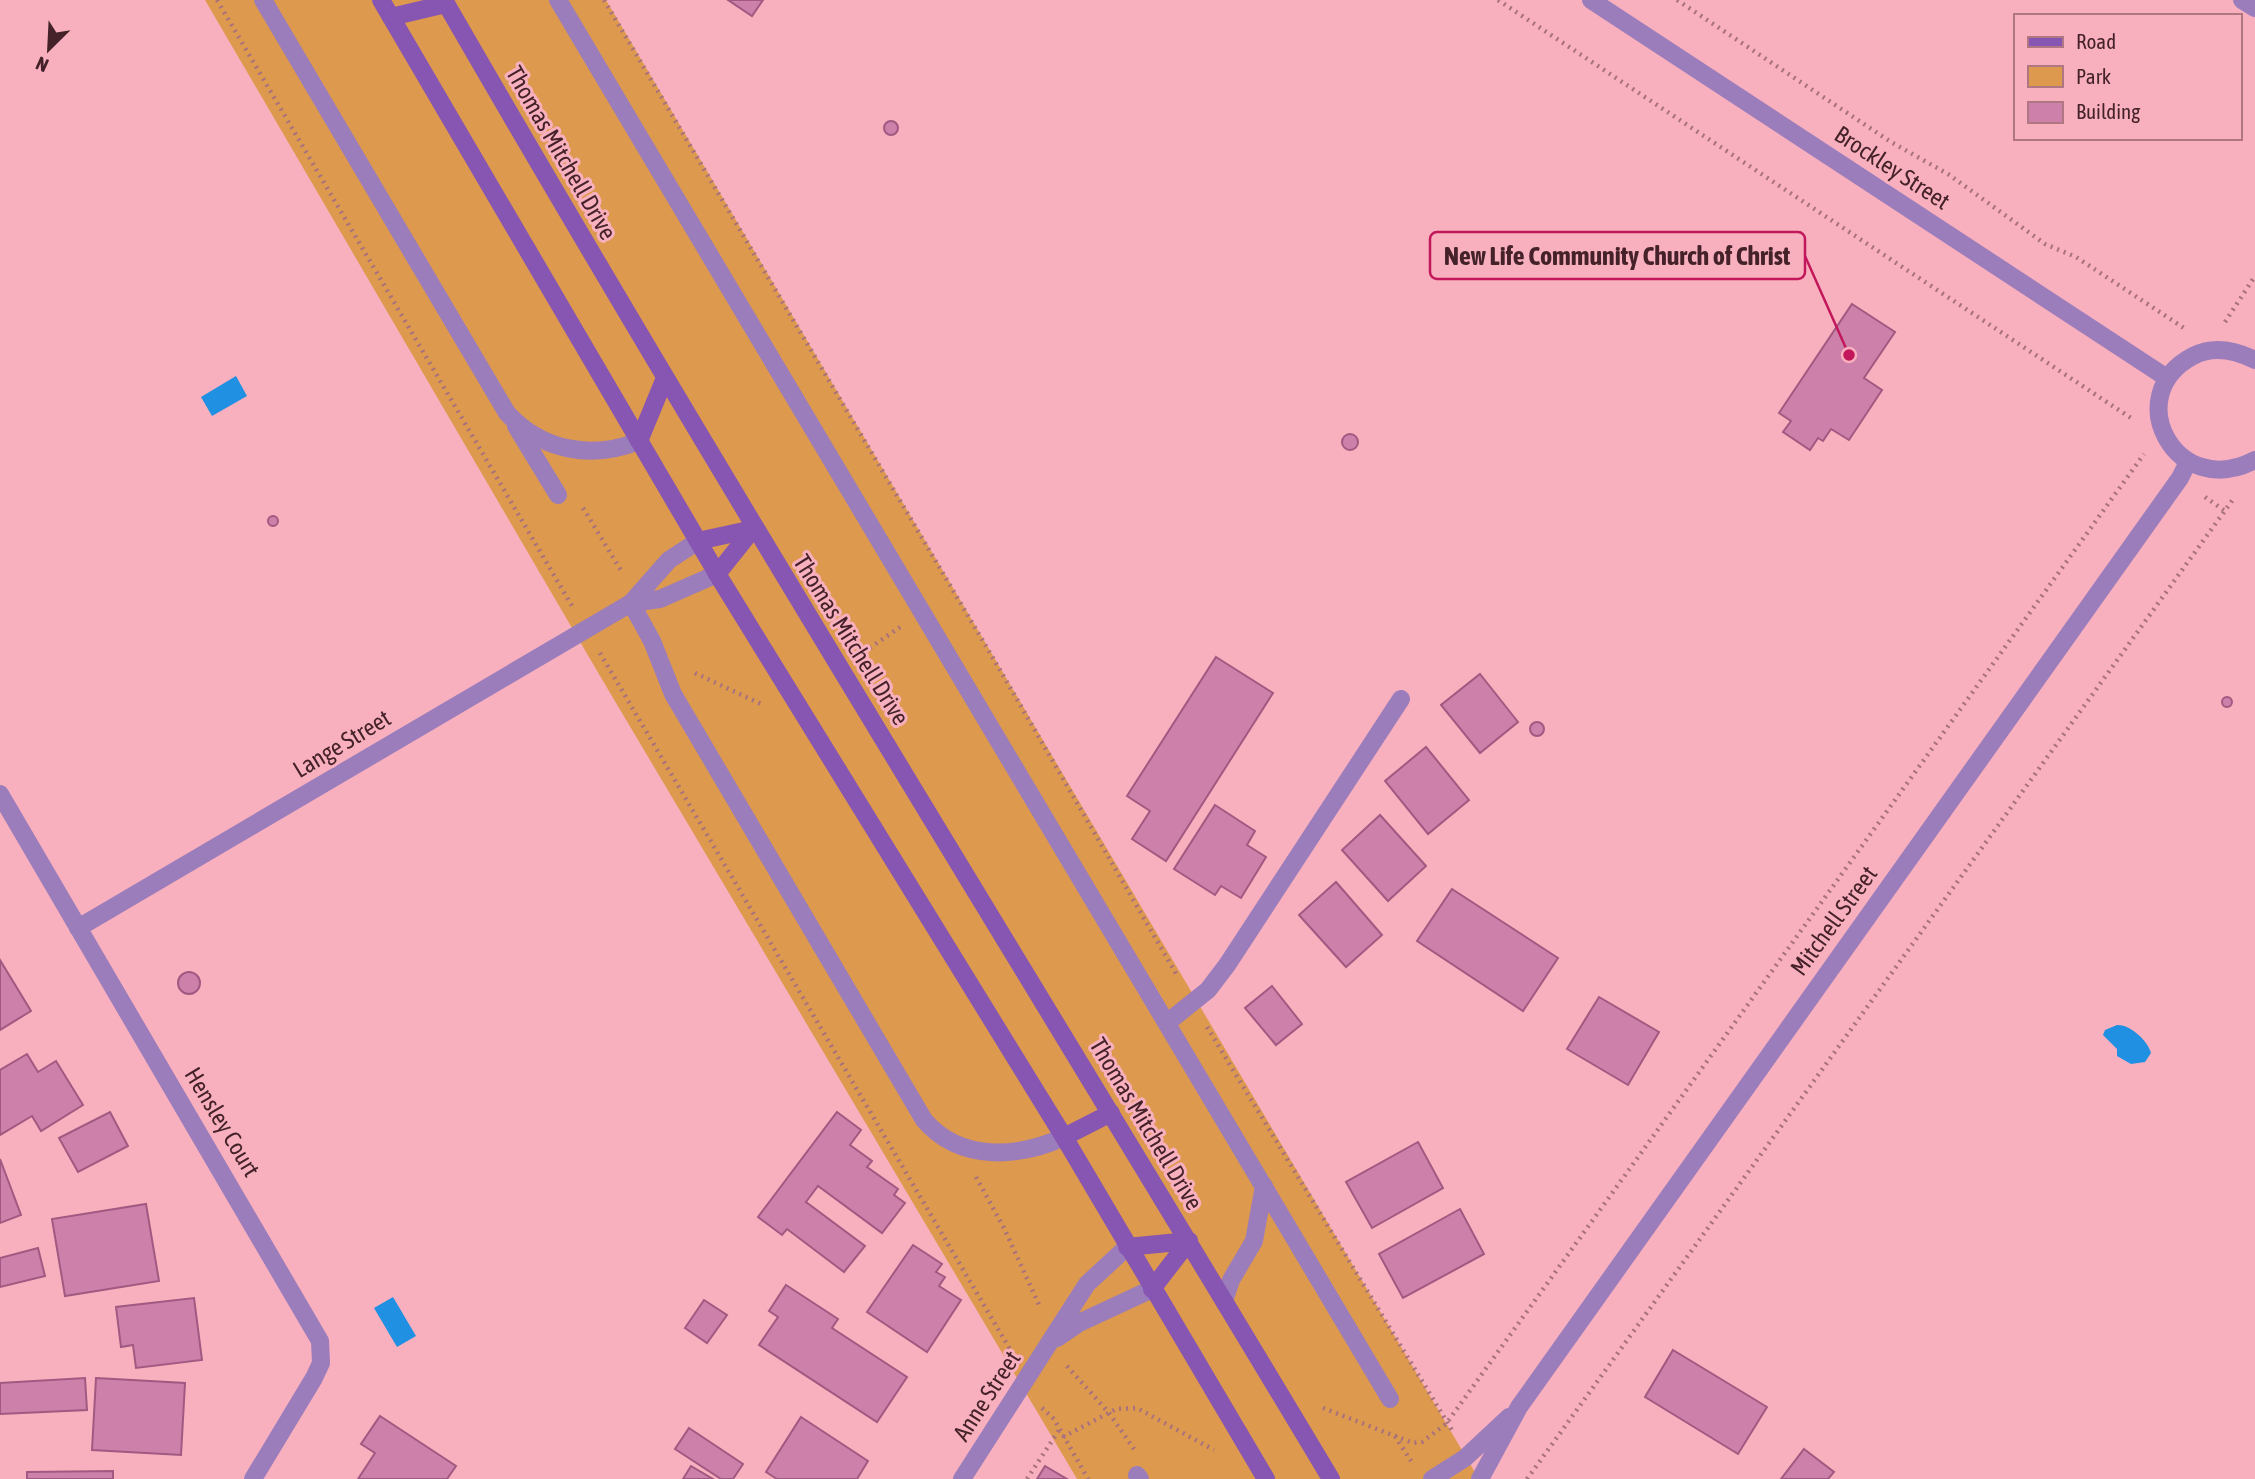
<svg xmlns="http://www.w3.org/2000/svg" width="2255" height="1479" viewBox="0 0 2255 1479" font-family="'Asap Condensed',sans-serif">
<rect width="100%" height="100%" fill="#f8b0be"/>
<polygon fill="#dd994e" points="205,0 606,0 1479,1479 1077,1479 603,681"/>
<g fill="#2090e2">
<polygon points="236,376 247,396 212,416 201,397"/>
<path d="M 2117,1025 C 2130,1024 2148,1041 2151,1053 L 2145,1062 L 2131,1064 L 2117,1056 L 2117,1049 L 2103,1035 L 2105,1030 Z"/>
<polygon points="393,1297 416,1336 397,1347 374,1308"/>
</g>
<g fill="#cd81aa" stroke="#a15981" stroke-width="2">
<polygon points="728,0 763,0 752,16"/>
<circle cx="891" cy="128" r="7"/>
<polygon points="1852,304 1895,332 1864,378 1882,390 1849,440 1831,429 1823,441 1818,438 1810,450 1783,432 1791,421 1779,413"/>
<circle cx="1350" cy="442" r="8"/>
<circle cx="273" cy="521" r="5"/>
<polygon points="1216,657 1273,693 1166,861 1132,839 1150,811 1127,796"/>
<polygon points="1480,674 1518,722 1480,753 1441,705"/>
<circle cx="2227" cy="702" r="5"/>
<circle cx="1537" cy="729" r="7"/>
<polygon points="1426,747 1469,800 1428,834 1385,781"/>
<polygon points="1215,805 1255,831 1247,845 1266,857 1241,898 1221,886 1215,895 1174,869"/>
<polygon points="1380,815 1426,866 1388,901 1342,850"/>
<polygon points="1336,882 1382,935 1346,967 1299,915"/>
<polygon points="1452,889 1558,958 1523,1011 1417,941"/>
<polygon points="0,960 31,1011 0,1030"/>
<circle cx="189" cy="983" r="11"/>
<polygon points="1272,986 1302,1024 1276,1045 1245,1008"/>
<polygon points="1599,997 1659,1032 1628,1085 1567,1049"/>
<polygon points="27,1054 38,1072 56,1061 83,1105 41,1131 32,1116 0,1135 0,1070"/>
<polygon points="110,1112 128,1146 78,1172 59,1138"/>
<polygon points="837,1112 861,1130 850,1145 872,1161 867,1167 898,1189 894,1195 905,1203 882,1233 818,1186 806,1202 865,1246 844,1272 787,1229 782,1235 758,1217"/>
<polygon points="1418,1142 1443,1188 1372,1228 1346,1182"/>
<polygon points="0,1159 21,1215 0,1223"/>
<polygon points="146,1204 159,1281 65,1296 52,1219"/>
<polygon points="1460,1209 1484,1254 1403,1298 1379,1254"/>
<polygon points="913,1245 942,1264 936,1272 945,1277 939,1286 961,1300 927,1352 867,1312"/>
<polygon points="38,1248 45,1276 0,1287 0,1258"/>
<polygon points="786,1285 838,1319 832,1328 907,1377 877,1422 759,1345 778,1317 769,1311"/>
<polygon points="194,1298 202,1360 136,1368 133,1345 121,1347 116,1307"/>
<polygon points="704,1300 727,1315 707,1343 685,1328"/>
<polygon points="1673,1350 1767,1407 1738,1454 1645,1397"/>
<polygon points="85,1378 87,1410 0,1414 0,1383"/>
<polygon points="96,1378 185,1383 181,1455 92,1450"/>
<polygon points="380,1416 456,1466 447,1479 358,1479 375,1453 361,1444"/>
<polygon points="801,1417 868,1461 857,1479 777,1479 766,1472"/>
<polygon points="689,1428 743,1464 733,1479 721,1479 675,1449"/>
<polygon points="1804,1449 1834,1472 1828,1479 1781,1479"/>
<polygon points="691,1466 713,1479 683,1479"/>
<polygon points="1045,1466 1067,1479 1037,1479"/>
<polygon points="113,1471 113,1479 27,1479 27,1472"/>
</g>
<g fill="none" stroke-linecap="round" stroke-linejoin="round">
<g stroke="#a8717c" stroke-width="4.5" stroke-dasharray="2 5" stroke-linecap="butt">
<polyline points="217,0 572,606"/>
<polyline points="604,0 993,658 1178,977"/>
<polyline points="1498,0 2131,418"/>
<polyline points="1677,0 1891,142 1948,174 2045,244 2076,257 2184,328"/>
<polyline points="2225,322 2255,276"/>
<polyline points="2205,497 2225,511"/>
<polyline points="583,508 622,572"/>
<polyline points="864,652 900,627"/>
<polyline points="600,653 1011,1351"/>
<polyline points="695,673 763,705"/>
<polyline points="1207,1027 1453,1432"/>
<polyline points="976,1177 1004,1228 1040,1307"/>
<polyline points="1067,1366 1109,1413 1134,1449"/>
<polyline points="1042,1408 1054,1419 1088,1479"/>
<polyline points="1323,1408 1413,1443 1422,1442 1446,1424 2144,454"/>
<polyline points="1395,1436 1411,1461"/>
<polyline points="1063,1437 1116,1409 1137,1408 1214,1450"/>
<polyline points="1027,1479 1059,1430"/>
<polyline points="1527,1479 2234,498"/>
</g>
<g stroke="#9c7dbb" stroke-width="18">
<polyline points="2242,0 2255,8"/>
<polyline points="1168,1022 1208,990 1227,965 1401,699"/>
<polyline points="1137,1475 1140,1479"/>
</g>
<g stroke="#9c7dbb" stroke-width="18">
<path d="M 263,0 L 507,413 C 542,451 592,460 639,441"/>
<polyline points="558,0 1390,1399"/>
<polyline points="516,426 558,495"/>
<path d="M 631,603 L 652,641 L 673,694 L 924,1120 C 960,1162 1018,1158 1064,1137"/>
<polyline points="631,603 660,599 717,574"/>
<polyline points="0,794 320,1341 321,1363 314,1378 253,1479"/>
<polyline points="78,928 631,603 669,560 698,541"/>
<polyline points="1224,1301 1231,1280 1254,1241 1264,1186"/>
<polyline points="1057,1338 1079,1323 1152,1289"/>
<polyline points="962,1479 1087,1284 1127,1247"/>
<polyline points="1432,1479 1465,1458 1509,1417"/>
<polyline points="1480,1479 1519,1407 2180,478 2188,462"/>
</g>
<g stroke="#9c7dbb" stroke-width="18">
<polyline points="1591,0 2167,378"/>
<path d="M 2255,360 C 2235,350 2214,345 2193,356 C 2119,395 2176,502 2255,460"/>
</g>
<g stroke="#8755b2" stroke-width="18">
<polyline points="381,0 719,577 1064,1137 1266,1479"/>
<path d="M 444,0 C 731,498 1036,986 1331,1479"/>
<polyline points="391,17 446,4"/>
<polyline points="639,441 665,378"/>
<polyline points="698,541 753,529"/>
<polyline points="717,574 753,529"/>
<polyline points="1064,1137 1111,1113"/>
<polyline points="1127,1247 1189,1241"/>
<polyline points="1152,1289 1189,1241"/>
</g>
</g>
<g text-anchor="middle" stroke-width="6" stroke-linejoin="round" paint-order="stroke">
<g font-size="24" fill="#45222a" stroke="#f8b0be">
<text transform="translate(561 153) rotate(60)" y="8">Thomas Mitchell Drive</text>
<text transform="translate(1892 168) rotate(33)" y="8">Brockley Street</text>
<text transform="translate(851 640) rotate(58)" y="8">Thomas Mitchell Drive</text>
<text transform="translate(342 744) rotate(-31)" y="8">Lange Street</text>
<text transform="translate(1834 921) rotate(-54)" y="8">Mitchell Street</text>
<text transform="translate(222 1122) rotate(59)" y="8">Hensley Court</text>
<text transform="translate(1146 1124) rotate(59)" y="8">Thomas Mitchell Drive</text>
<text transform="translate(987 1396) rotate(-57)" y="8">Anne Street</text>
</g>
</g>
<path fill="none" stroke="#c2185b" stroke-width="2.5" d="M1849 355L1805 256"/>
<circle fill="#c2185b" stroke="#f8b0be" stroke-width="2.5" cx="1849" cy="355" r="7"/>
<rect fill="#f8b0be" stroke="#c2185b" stroke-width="2.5" x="1430" y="232" width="375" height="47" rx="7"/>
<g font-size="26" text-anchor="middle" font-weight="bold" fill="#45222a">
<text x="1617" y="265">New Life Community Church of Christ</text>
</g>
<rect x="2014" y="14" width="228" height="126" fill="#f8b0be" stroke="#b07783" stroke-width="2"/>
<rect x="2028" y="37" width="35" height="10" fill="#8755b2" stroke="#b07783" stroke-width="2"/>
<text x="2076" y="49" font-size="21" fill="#45222a">Road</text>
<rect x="2028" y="66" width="35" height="21" fill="#dd994e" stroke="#b07783" stroke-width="2"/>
<text x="2076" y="84" font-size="21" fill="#45222a">Park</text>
<rect x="2028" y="102" width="35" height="21" fill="#cd81aa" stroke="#b07783" stroke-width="2"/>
<text x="2076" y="119" font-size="21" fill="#45222a">Building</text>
<g transform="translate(49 49) rotate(204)" stroke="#f8b0be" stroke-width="5" paint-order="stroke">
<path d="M0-5L12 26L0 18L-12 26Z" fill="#45222a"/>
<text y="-10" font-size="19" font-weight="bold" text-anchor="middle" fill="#45222a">N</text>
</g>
</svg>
